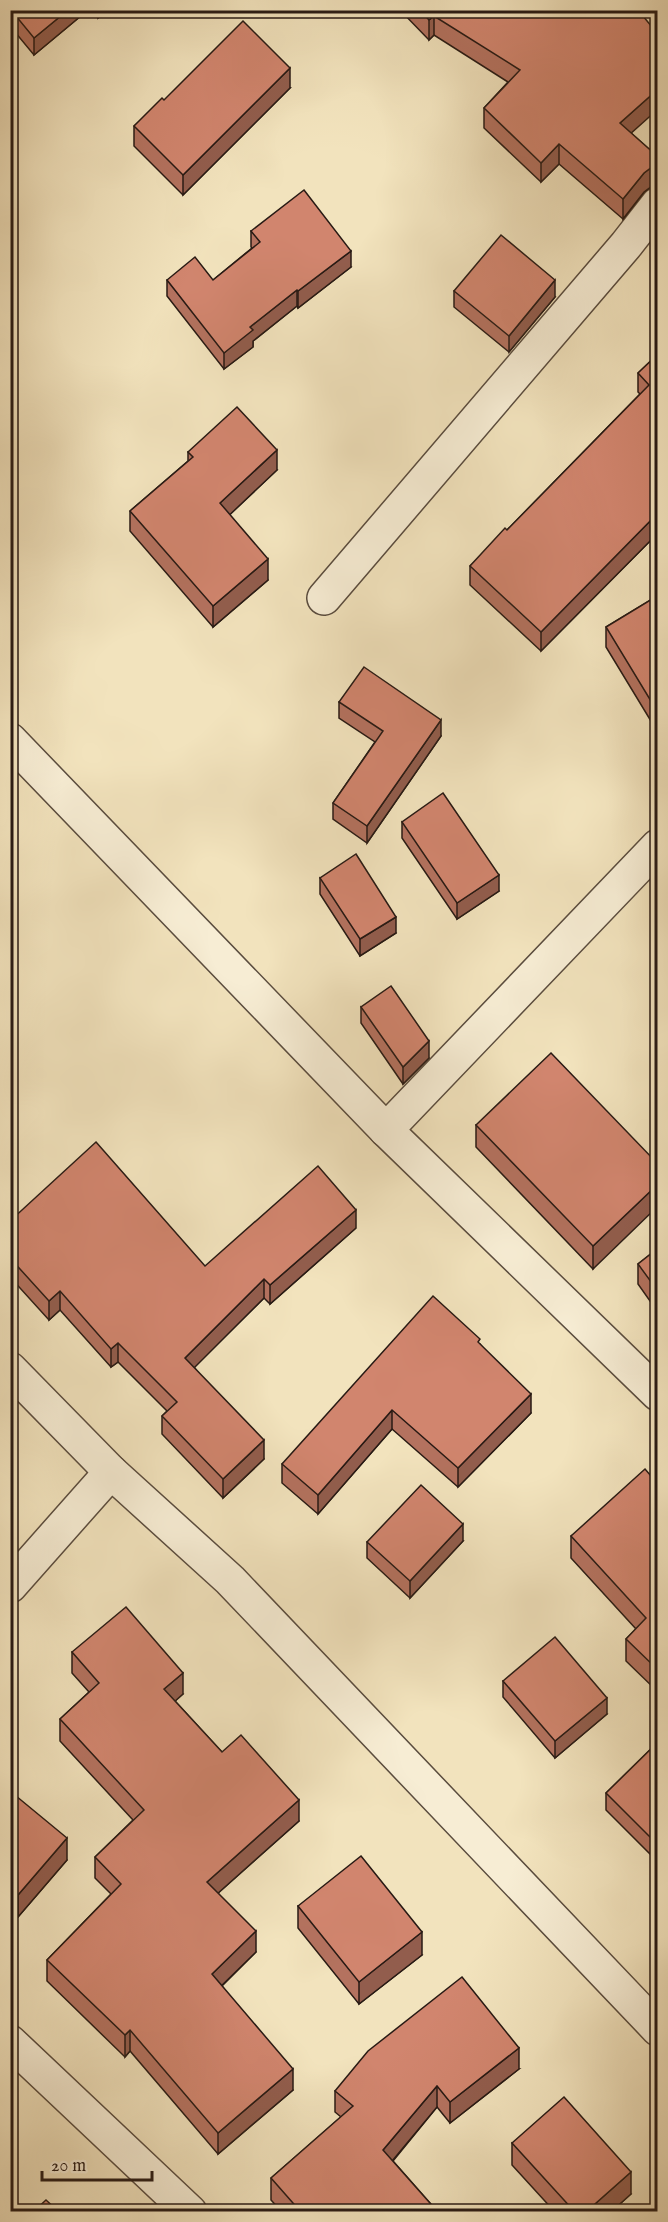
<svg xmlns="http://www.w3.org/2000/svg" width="668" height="2222" viewBox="0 0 668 2222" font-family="'IM FELL English',serif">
<rect width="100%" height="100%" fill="#f2e3bd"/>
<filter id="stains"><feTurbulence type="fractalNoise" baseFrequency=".00333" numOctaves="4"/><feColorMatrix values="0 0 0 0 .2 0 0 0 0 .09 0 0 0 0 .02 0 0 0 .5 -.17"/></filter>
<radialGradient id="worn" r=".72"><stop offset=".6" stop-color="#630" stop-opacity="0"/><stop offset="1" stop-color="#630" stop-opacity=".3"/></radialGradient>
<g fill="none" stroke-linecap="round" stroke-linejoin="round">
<g stroke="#5a4c3e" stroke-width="36">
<g id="minor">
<polyline points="324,598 626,245 658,204"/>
<polyline points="10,740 386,1130 658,1394"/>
<polyline points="386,1130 658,846"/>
<polyline points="10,1369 111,1472 230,1580 658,2029"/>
<polyline points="10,1586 111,1472"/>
<polyline points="10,2042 190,2212"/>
</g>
</g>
<use href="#minor" stroke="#f7edd4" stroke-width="33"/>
</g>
<g fill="#b4725f" stroke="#281a14" stroke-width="1.5">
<polygon points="10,10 88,10 34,55 10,26"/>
<polygon points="92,10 107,10 98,18"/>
<polygon points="400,10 640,10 639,11 631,133 657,156 657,186 652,186 644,192 623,219 559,164 541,182 484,128 484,108 508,82 434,35 429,40"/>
<polygon points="290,88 183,195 134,146 134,126 164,100"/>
<polygon points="251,231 351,267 298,308 297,306 253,341 253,347 224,369 167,296 167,280 213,280 252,248 251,247"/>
<polygon points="454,291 555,297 509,352 454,307"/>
<polygon points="657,355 657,534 541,651 470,585 470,566 507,530 640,394 638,392 638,373"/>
<polygon points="188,452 277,470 229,515 268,580 213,627 130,531 130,511 188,461"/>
<polygon points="657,596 657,731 606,647 606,627"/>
<polygon points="339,702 441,736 367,843 333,819 333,803 375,742 339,718"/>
<polygon points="402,822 499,891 457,919 402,838"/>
<polygon points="320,878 396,933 360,956 320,894"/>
<polygon points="361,1007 429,1058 403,1084 361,1023"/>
<polygon points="476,1125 657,1163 593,1269 476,1147"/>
<polygon points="10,1221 205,1266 356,1228 270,1304 264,1298 194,1367 264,1459 223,1498 162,1434 162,1416 167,1411 118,1362 111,1367 60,1310 49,1320 10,1277"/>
<polygon points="657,1249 657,1311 638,1284 638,1264"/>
<polygon points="480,1344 531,1413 458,1487 392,1429 318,1514 282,1483 282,1464"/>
<polygon points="657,1483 657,1691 626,1661 626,1639 636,1629 571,1558 571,1536"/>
<polygon points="463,1541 410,1598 367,1558 367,1542"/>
<polygon points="72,1652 183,1694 175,1701 222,1752 299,1821 218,1893 256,1952 222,1986 293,2090 218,2154 130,2051 125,2057 47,1981 47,1960 111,1894 95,1878 95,1857 133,1820 60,1741 60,1719 89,1692 72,1673"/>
<polygon points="503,1681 607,1714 555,1758 503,1697"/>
<polygon points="657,1743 651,1855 606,1810 606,1793"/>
<polygon points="10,1791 67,1860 18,1917 10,1911"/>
<polygon points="298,1906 422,1955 359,2004 298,1928"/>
<polygon points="519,2069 450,2123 437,2107 393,2161 437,2211 281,2211 271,2200 271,2178 341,2117 335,2112 335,2091"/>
<polygon points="512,2143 631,2194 612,2211 554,2211 512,2165"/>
</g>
<g fill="#925d4d" stroke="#281a14" stroke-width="1.5">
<polygon points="68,10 88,10 34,55 34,38"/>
<polygon points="98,10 107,10 98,18"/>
<polygon points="434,16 434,35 429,40 429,20"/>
<polygon points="290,68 290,88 183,195 183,175"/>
<polygon points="657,90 657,110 620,143 620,123"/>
<polygon points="559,144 559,164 541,182 541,163"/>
<polygon points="652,167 652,186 644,192 623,219 623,199 644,173"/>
<polygon points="351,251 351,267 298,308 298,291"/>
<polygon points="555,280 555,297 509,352 509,336"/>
<polygon points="297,290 297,306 253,341 253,347 224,369 224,353 250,327"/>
<polygon points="277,450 277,470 220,524 220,503"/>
<polygon points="657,514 657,534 541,651 541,632"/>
<polygon points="268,559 268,580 213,627 213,606"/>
<polygon points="14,564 14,586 10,589 10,567"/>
<polygon points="441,720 441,736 367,843 367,826"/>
<polygon points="499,875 499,891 457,919 457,903"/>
<polygon points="396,917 396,933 360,956 360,939"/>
<polygon points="429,1041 429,1058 403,1084 403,1067"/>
<polygon points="657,1185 657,1207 593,1269 593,1246"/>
<polygon points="356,1210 356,1228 270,1304 270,1285"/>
<polygon points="264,1279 264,1298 185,1377 185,1358"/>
<polygon points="60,1291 60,1310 49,1320 49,1301"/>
<polygon points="118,1343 118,1362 111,1367 111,1349"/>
<polygon points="531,1394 531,1413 458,1487 458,1468"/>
<polygon points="392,1410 392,1429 318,1514 318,1495"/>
<polygon points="264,1440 264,1459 223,1498 223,1479"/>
<polygon points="463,1524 463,1541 410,1598 410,1581"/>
<polygon points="183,1673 183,1694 164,1711 164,1689"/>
<polygon points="607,1698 607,1714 555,1758 555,1741"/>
<polygon points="299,1800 299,1821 207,1903 207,1882"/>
<polygon points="657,1832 657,1848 651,1855 651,1838"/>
<polygon points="67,1838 67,1860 18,1917 18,1895"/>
<polygon points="256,1931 256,1952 212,1995 212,1974"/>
<polygon points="422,1932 422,1955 359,2004 359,1982"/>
<polygon points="130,2030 130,2051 125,2057 125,2035"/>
<polygon points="519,2048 519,2069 450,2123 450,2102"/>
<polygon points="293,2069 293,2090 218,2154 218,2133"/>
<polygon points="437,2086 437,2107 383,2172 383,2150"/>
<polygon points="631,2172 631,2194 612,2211 587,2211"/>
</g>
<g fill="#d1856e" stroke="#281a14" stroke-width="1.5">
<polygon points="11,10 68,10 34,38"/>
<polygon points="420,10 638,10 657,33 657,90 620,123 657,156 657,167 652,167 644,173 623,199 559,144 541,163 484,108 520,70 434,16 429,20"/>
<polygon points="243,21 290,68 183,175 134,126 162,98 164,100"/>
<polygon points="304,190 351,251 298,291 297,290 250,327 253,330 224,353 167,280 195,257 213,280 260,242 251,231"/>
<polygon points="501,235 555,280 509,336 454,291"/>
<polygon points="657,355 657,514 541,632 470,566 505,528 507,530 649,385 638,373"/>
<polygon points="237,407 277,450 220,503 268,559 213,606 130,511 193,457 188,452"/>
<polygon points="10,560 14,564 10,567"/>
<polygon points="657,596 657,711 606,627"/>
<polygon points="364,667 441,720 367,826 333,803 383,731 339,702"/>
<polygon points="443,793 499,875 457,903 402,822"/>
<polygon points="356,854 396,917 360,939 320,878"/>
<polygon points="391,986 429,1041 403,1067 361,1007"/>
<polygon points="551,1053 657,1163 657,1185 593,1246 476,1125"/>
<polygon points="96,1142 205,1266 318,1166 356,1210 270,1285 264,1279 185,1358 264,1440 223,1479 162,1416 177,1402 118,1343 111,1349 60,1291 49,1301 10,1258 10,1221"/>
<polygon points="657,1249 657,1290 638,1264"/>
<polygon points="433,1296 480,1339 478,1342 531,1394 458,1468 392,1410 318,1495 282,1464"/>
<polygon points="645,1469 657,1483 657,1669 626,1639 646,1618 571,1536"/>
<polygon points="421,1485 463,1524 410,1581 367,1542"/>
<polygon points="126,1607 183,1673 164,1689 222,1752 241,1735 299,1800 207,1882 256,1931 212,1974 293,2069 218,2133 130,2030 125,2035 47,1960 121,1884 95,1857 144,1810 60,1719 99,1683 72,1652"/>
<polygon points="555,1637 607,1698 555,1741 503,1681"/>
<polygon points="657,1743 657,1832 651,1838 606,1793"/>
<polygon points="10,1791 67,1838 18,1895 10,1889"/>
<polygon points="361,1856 422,1932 359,1982 298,1906"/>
<polygon points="462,1977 519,2048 450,2102 437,2086 383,2150 437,2211 300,2211 271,2178 353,2106 335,2091 368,2051"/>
<polygon points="564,2097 631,2172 587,2211 574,2211 512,2143"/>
<polygon points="46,2200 58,2211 34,2211"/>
</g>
<rect width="668" height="2222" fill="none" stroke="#f2e3bd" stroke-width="36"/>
<rect x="12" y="12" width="644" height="2198" fill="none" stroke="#281a14" stroke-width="3"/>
<rect x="18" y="18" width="632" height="2186" fill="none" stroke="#281a14" stroke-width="1.5"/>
<path d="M42 2171v9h110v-9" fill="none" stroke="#281a14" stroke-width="3"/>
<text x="51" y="2171" font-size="18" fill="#281a14" stroke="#f7edd4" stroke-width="4.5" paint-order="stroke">20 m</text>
<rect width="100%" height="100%" filter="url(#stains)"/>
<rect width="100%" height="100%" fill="url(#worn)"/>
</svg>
